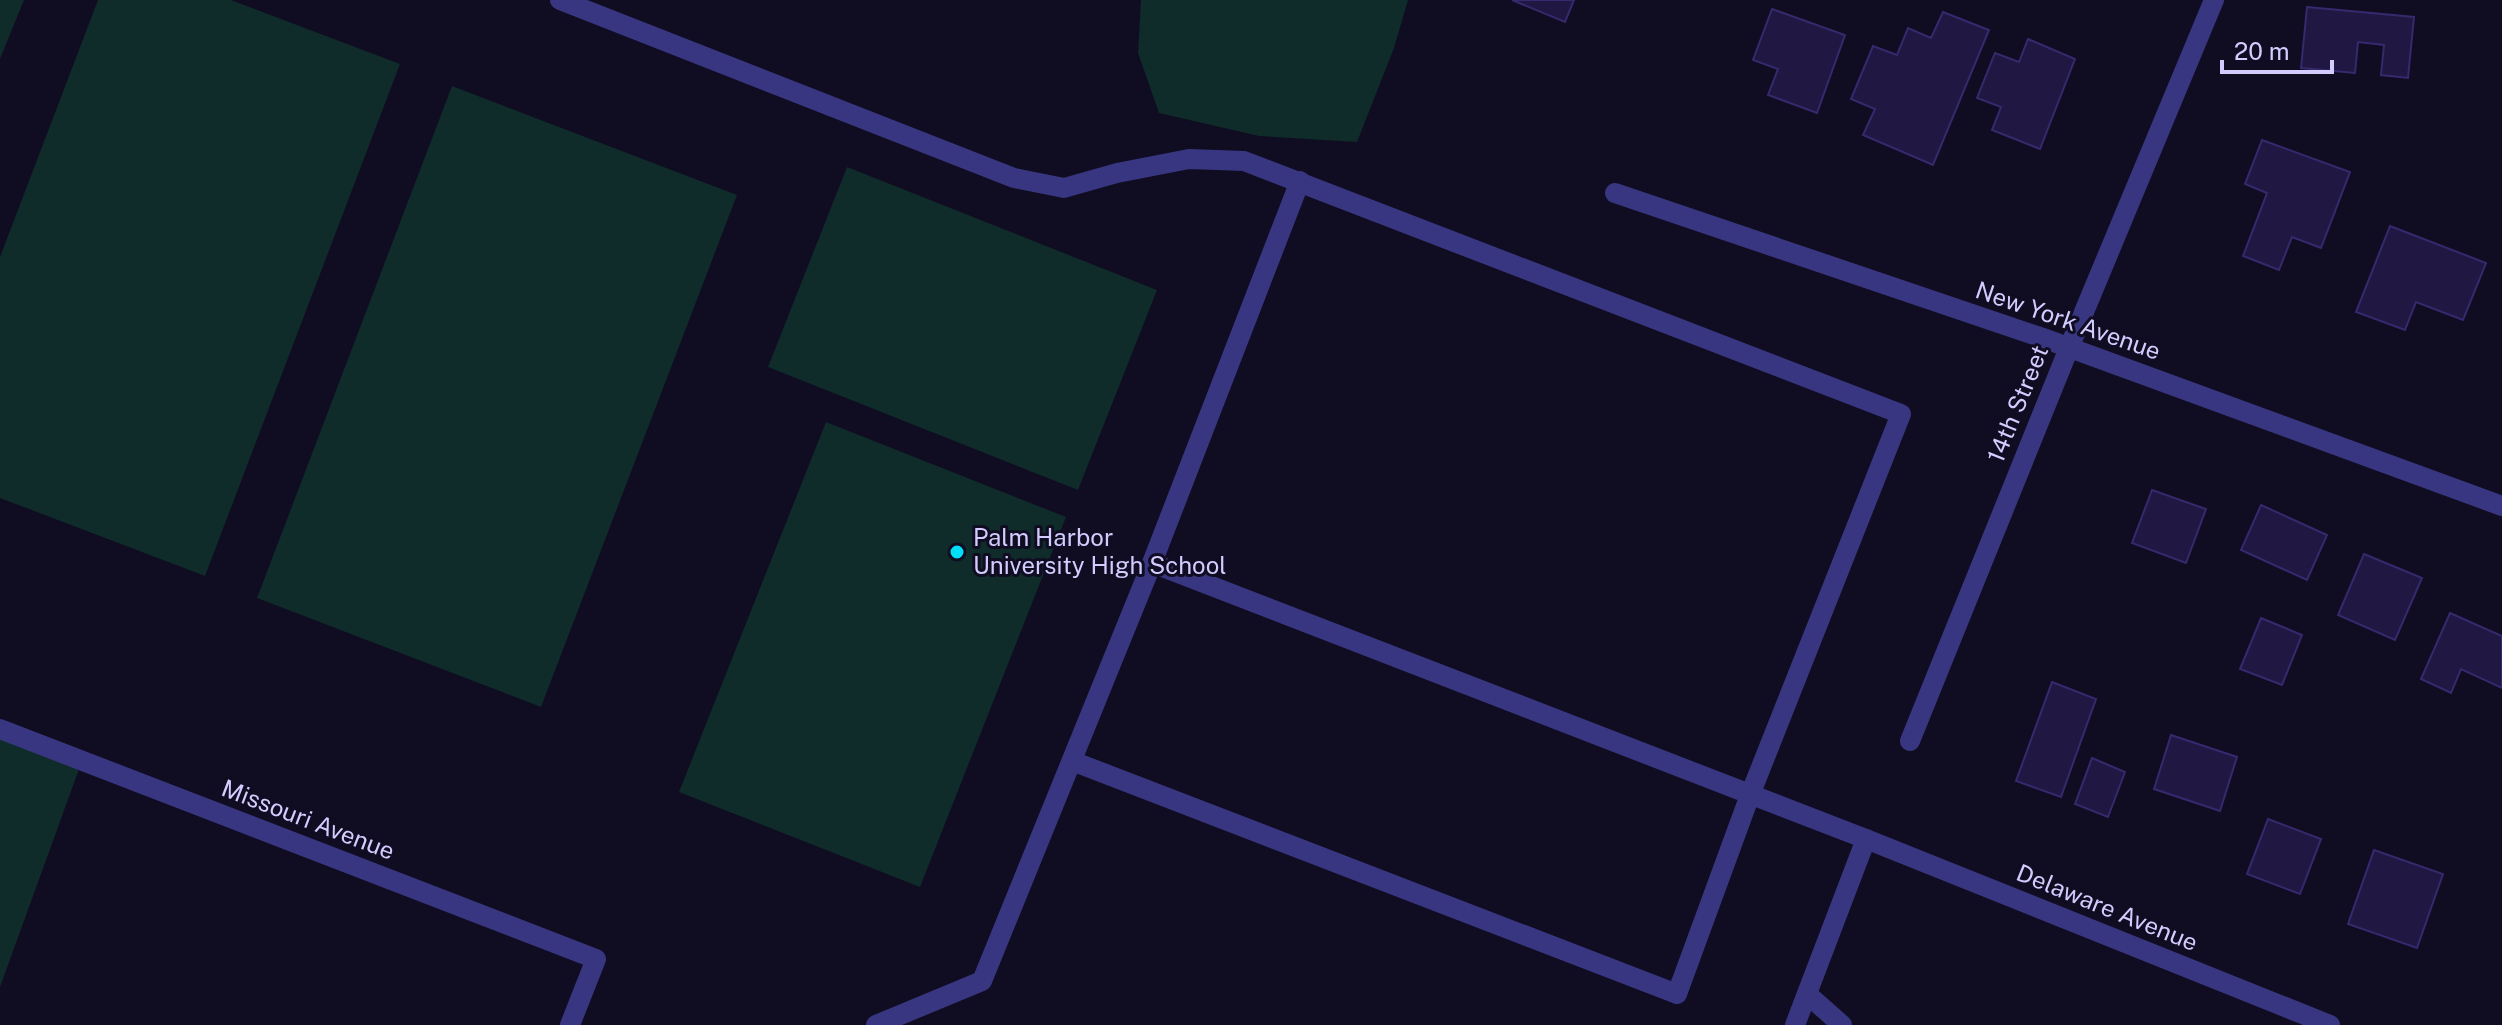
<svg xmlns="http://www.w3.org/2000/svg" width="2502" height="1025" viewBox="0 0 2502 1025" font-family="'Public Sans',sans-serif">
<rect width="100%" height="100%" fill="#100c21"/>
<g fill="#0f2b2a">
<polygon points="0,0 24,0 0,59"/>
<polygon points="98,0 231,0 400,64 205,576 0,498 0,257"/>
<polygon points="1141,0 1408,0 1394,48 1357,142 1259,136 1159,113 1138,53"/>
<polygon points="452,86 737,195 541,707 257,598"/>
<polygon points="847,167 1157,290 1078,490 768,367"/>
<polygon points="826,422 1066,517 920,887 679,792"/>
<polygon points="0,729 82,761 0,987"/>
</g>
<g fill="#201842" stroke="#37296e" stroke-width="2">
<polygon points="1512,0 1574,0 1565,22"/>
<polygon points="2307,7 2414,17 2408,78 2381,75 2384,45 2358,42 2355,73 2301,68"/>
<polygon points="1772,9 1845,35 1817,113 1768,95 1778,69 1753,60"/>
<polygon points="1943,12 1989,30 1933,165 1863,135 1875,109 1851,99 1873,46 1897,55 1908,28 1931,38"/>
<polygon points="2028,39 2075,59 2040,149 1992,130 2001,107 1977,98 1995,53 2019,62"/>
<polygon points="2262,140 2350,172 2321,248 2292,237 2279,270 2243,256 2267,193 2245,184"/>
<polygon points="2390,226 2486,263 2463,320 2416,302 2405,330 2356,312"/>
<polygon points="2152,490 2206,509 2186,563 2132,543"/>
<polygon points="2261,505 2327,535 2307,580 2241,550"/>
<polygon points="2364,554 2422,578 2395,640 2338,615"/>
<polygon points="2450,613 2502,636 2502,688 2461,669 2451,693 2421,679"/>
<polygon points="2261,618 2302,635 2282,685 2240,669"/>
<polygon points="2052,682 2096,699 2061,797 2016,781"/>
<polygon points="2171,735 2237,757 2220,811 2154,789"/>
<polygon points="2092,758 2125,772 2108,817 2075,804"/>
<polygon points="2268,819 2321,839 2300,894 2247,874"/>
<polygon points="2374,850 2443,874 2417,948 2348,924"/>
</g>
<g fill="none" stroke-linecap="round" stroke-linejoin="round">
<g stroke="#393681" stroke-width="20">
<polyline points="560,0 1014,178 1064,188 1117,173 1189,159 1244,161 1901,414 1750,795 1677,994 1072,761"/>
<polyline points="1152,563 1300,181"/>
<polyline points="1807,994 1842,1025"/>
<polyline points="876,1025 982,981 1152,563 1866,839 1795,1025"/>
</g>
<g stroke="#393681" stroke-width="20">
<polyline points="1615,193 2043,338 2502,506"/>
<polyline points="0,729 596,959 570,1025"/>
<polyline points="1910,741 2069,348 2214,0"/>
<polyline points="1866,839 2330,1025"/>
</g>
</g>
<circle fill="#00dff7" stroke="#100c21" stroke-width="3" cx="957" cy="552" r="8"/>
<g text-anchor="middle" stroke-width="6" stroke-linejoin="round" paint-order="stroke">
<g font-size="24" fill="#d2ccff" stroke="#100c21">
<text transform="translate(2068 321) rotate(19)" y="8">New York Avenue</text>
<text transform="translate(2018 404) rotate(-68)" y="8">14th Street</text>
<text transform="translate(308 820) rotate(21)" y="8">Missouri Avenue</text>
<text transform="translate(2107 908) rotate(22)" y="8">Delaware Avenue</text>
</g>
<g font-size="24" fill="#d2ccff" stroke="#100c21" text-anchor="start">
<text x="973" y="546">Palm Harbor<tspan x="973" dy="28">University High School</tspan></text>
</g>
</g>
<path d="M2222 60v12h110v-12" fill="none" stroke="#d2ccff" stroke-width="4"/>
<text x="2234" y="60" font-size="24" fill="#d2ccff" stroke="#100c21" stroke-width="6" paint-order="stroke">20 m</text>
</svg>
